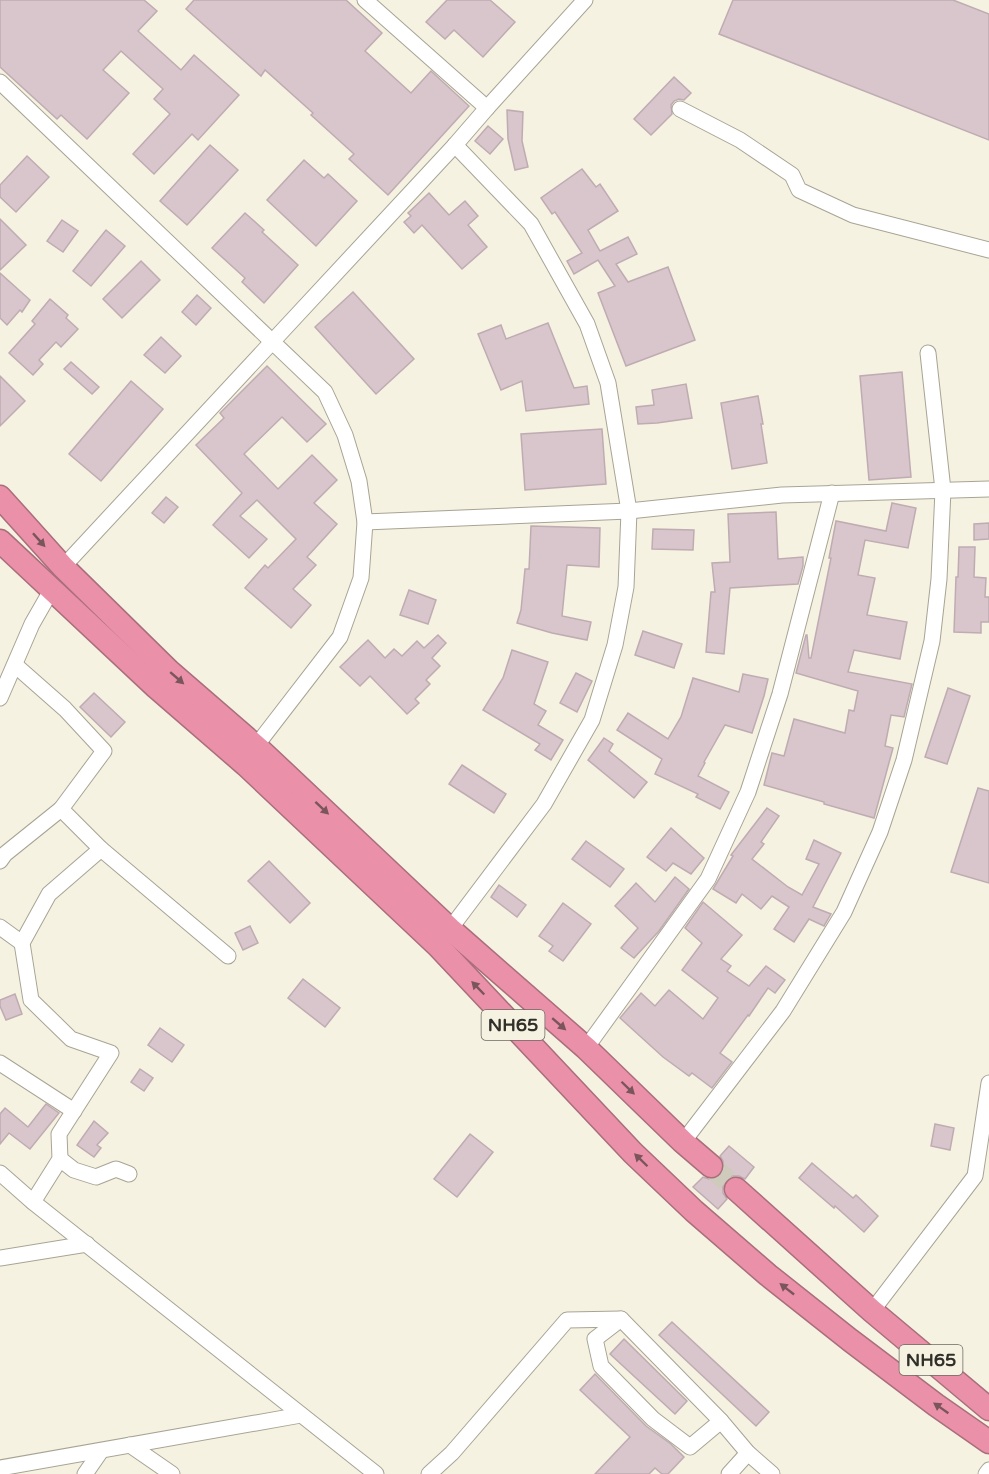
<svg xmlns="http://www.w3.org/2000/svg" width="989" height="1474" viewBox="0 0 989 1474" font-family="'Varela Round',sans-serif">
<rect width="100%" height="100%" fill="#f6f2e1"/>
<g fill="#d8c6cc" stroke="#beacb2" stroke-width="1.5">
<polygon points="0,0 144,0 157,11 138,31 181,70 194,55 239,95 198,140 192,134 154,174 133,154 170,114 154,99 163,89 121,51 103,70 129,93 87,139 61,115 57,119 0,67"/>
<polygon points="194,0 346,0 382,33 365,51 411,93 431,71 469,106 388,195 349,159 354,154 311,115 313,113 265,70 261,76 186,9"/>
<polygon points="447,0 490,0 515,22 483,57 454,30 445,39 426,22"/>
<polygon points="733,0 953,0 989,14 989,140 719,34"/>
<polygon points="674,77 691,93 684,100 679,99 674,101 671,105 672,114 651,135 634,119"/>
<polygon points="507,110 523,112 522,141 528,167 515,170 508,139"/>
<polygon points="488,126 503,139 490,154 475,141"/>
<polygon points="210,145 238,170 187,225 160,201"/>
<polygon points="27,156 49,177 16,212 0,197 0,185"/>
<polygon points="304,160 324,178 328,174 357,201 316,246 267,200"/>
<polygon points="582,169 596,187 600,184 618,211 588,230 600,251 628,237 637,254 616,264 628,282 668,267 695,340 626,366 598,293 615,286 598,260 574,274 567,261 582,253 555,212 552,214 541,198"/>
<polygon points="429,193 449,215 465,201 478,216 468,225 487,247 462,269 422,225 414,233 404,222 411,216 408,213"/>
<polygon points="245,213 264,230 262,232 298,265 264,303 242,282 245,278 212,248"/>
<polygon points="0,219 26,245 0,270"/>
<polygon points="62,220 78,231 63,252 47,241"/>
<polygon points="106,230 125,246 91,286 73,271"/>
<polygon points="141,261 160,280 122,318 103,299"/>
<polygon points="0,273 30,300 22,312 20,310 7,325 0,318"/>
<polygon points="353,292 414,359 376,394 315,327"/>
<polygon points="197,295 211,308 196,325 182,312"/>
<polygon points="50,299 68,315 66,318 78,329 61,347 56,342 39,360 43,364 33,375 9,353 35,324 32,321"/>
<polygon points="548,323 574,388 587,386 589,404 526,411 522,381 501,390 478,334 501,325 506,339"/>
<polygon points="161,337 181,356 165,373 144,355"/>
<polygon points="71,362 99,387 92,394 64,369"/>
<polygon points="267,366 326,424 307,442 282,417 244,454 278,489 312,455 337,480 314,503 337,524 307,557 316,565 293,589 311,605 291,628 245,588 265,565 268,568 296,539 257,500 240,516 267,539 249,558 213,525 242,493 196,445 224,418 220,413"/>
<polygon points="902,372 911,477 869,480 860,376"/>
<polygon points="0,376 25,401 0,426"/>
<polygon points="131,381 163,409 101,481 69,454"/>
<polygon points="686,384 692,418 657,423 638,424 636,407 654,405 652,390"/>
<polygon points="758,396 763,424 761,424 767,463 732,469 721,403"/>
<polygon points="602,429 606,484 525,490 521,434"/>
<polygon points="166,497 178,507 164,523 152,513"/>
<polygon points="892,503 916,508 908,548 865,540 858,575 875,578 867,615 907,622 900,659 854,650 848,672 912,684 904,717 891,715 885,746 893,748 874,818 824,804 824,802 764,785 772,753 784,756 794,719 845,733 849,710 854,711 858,691 796,673 806,635 807,635 809,658 811,658 831,558 829,558 836,521 886,531"/>
<polygon points="776,512 778,559 803,557 803,566 798,584 730,588 724,654 706,652 711,592 715,592 712,563 730,562 728,514"/>
<polygon points="989,523 989,539 974,540 974,524"/>
<polygon points="531,526 600,528 599,567 567,565 562,616 591,622 587,640 552,633 517,623 521,610 525,569 529,569"/>
<polygon points="653,529 694,530 693,550 652,549"/>
<polygon points="959,547 975,547 974,577 986,578 985,597 989,597 989,622 981,622 981,633 954,632 956,577 958,577"/>
<polygon points="409,590 436,600 428,624 400,615"/>
<polygon points="643,631 682,644 674,668 635,655"/>
<polygon points="438,635 446,643 432,658 440,666 426,680 430,684 415,699 419,703 407,714 370,676 360,686 340,667 368,640 385,658 394,649 402,656 417,641 424,648"/>
<polygon points="512,650 548,662 534,704 546,711 538,725 563,740 551,760 535,750 540,744 483,710 503,678"/>
<polygon points="576,673 592,681 577,712 560,703"/>
<polygon points="743,674 768,679 764,696 752,733 725,725 704,762 705,763 698,776 729,792 720,809 696,797 698,794 655,774 662,759 617,730 628,713 668,739 681,717 693,678 739,692"/>
<polygon points="948,688 970,696 947,764 925,757"/>
<polygon points="94,693 125,722 111,737 80,707"/>
<polygon points="604,738 613,744 609,751 647,782 634,798 588,760"/>
<polygon points="462,765 506,794 494,813 449,784"/>
<polygon points="978,788 989,791 989,883 951,872"/>
<polygon points="767,808 779,816 761,842 764,844 752,859 788,887 802,895 819,864 806,859 814,840 841,853 813,907 831,914 824,926 809,919 794,942 774,929 789,907 772,896 761,909 742,894 736,903 713,889 733,856 731,855"/>
<polygon points="671,828 704,858 691,874 673,863 666,871 647,857"/>
<polygon points="586,841 624,869 610,887 572,859"/>
<polygon points="269,861 310,903 290,923 248,881"/>
<polygon points="675,877 689,889 659,931 634,958 621,948 638,928 615,906 636,883 655,902"/>
<polygon points="499,885 526,905 517,917 491,897"/>
<polygon points="703,902 742,935 721,959 731,966 727,971 749,986 766,966 785,980 775,993 768,988 749,1016 748,1015 720,1053 732,1062 712,1088 692,1073 689,1076 663,1057 620,1018 641,993 655,1006 669,990 703,1019 718,998 682,970 702,943 685,928"/>
<polygon points="563,903 591,924 563,961 549,951 553,946 539,936"/>
<polygon points="250,926 258,943 243,950 235,933"/>
<polygon points="303,979 340,1008 325,1027 288,998"/>
<polygon points="15,994 22,1014 6,1020 0,1006 0,1000"/>
<polygon points="160,1028 184,1045 172,1062 148,1045"/>
<polygon points="140,1069 153,1078 144,1091 131,1082"/>
<polygon points="46,1104 59,1113 30,1149 9,1133 0,1144 0,1114 5,1108 28,1127"/>
<polygon points="94,1121 108,1133 97,1145 101,1148 94,1157 77,1145"/>
<polygon points="935,1124 954,1128 950,1150 931,1146"/>
<polygon points="470,1134 493,1152 457,1197 434,1179"/>
<polygon points="729,1146 754,1167 745,1179 739,1176 732,1176 726,1180 723,1186 723,1193 727,1199 718,1209 693,1187 703,1177 709,1179 716,1178 721,1175 724,1168 723,1161 720,1156"/>
<polygon points="812,1163 853,1198 856,1195 878,1216 864,1232 835,1206 834,1208 799,1178"/>
<polygon points="672,1322 769,1412 756,1426 659,1335"/>
<polygon points="624,1339 687,1401 675,1414 610,1354"/>
<polygon points="595,1374 646,1426 671,1444 684,1457 668,1474 662,1474 655,1468 649,1474 595,1474 630,1437 580,1390"/>
</g>
<g fill="none" stroke-linecap="round" stroke-linejoin="round">
<polyline stroke="#cecbbc" stroke-width="22" stroke-dasharray="22 11" stroke-linecap="butt" points="711,1166 736,1189"/>
<g stroke="#a8a495" stroke-width="17">
<g id="minor">
<polyline points="365,0 487,108"/>
<polyline points="0,82 325,392 345,435 359,481 365,522 361,578 340,637 256,746"/>
<polyline points="680,109 740,140 792,175 799,190 853,215 989,250"/>
<polyline points="365,522 629,511 782,495 989,489"/>
<polyline points="63,567 455,145 487,108 585,0"/>
<polyline points="15,665 65,709 104,751 61,809 101,849 228,956"/>
<polyline points="0,698 32,624 52,589"/>
<polyline points="0,861 5,854 61,809"/>
<polyline points="0,927 22,943"/>
<polyline points="450,929 544,804 592,720 615,645 626,587 629,511 608,383 587,324 531,224 455,145"/>
<polyline points="586,1048 708,879 748,792 780,694 832,493"/>
<polyline points="0,1063 74,1111"/>
<polyline points="683,1142 783,1011 844,912 880,832 904,760 932,641 939,579 943,490 928,353"/>
<polyline points="60,1159 74,1170 96,1177 116,1169 129,1174"/>
<polyline points="0,1173 33,1202 376,1474"/>
<polyline points="33,1202 60,1159 59,1134 111,1053 71,1039 31,1000 22,943 49,894 101,849"/>
<polyline points="0,1258 87,1244"/>
<polyline points="872,1311 975,1176 989,1083"/>
<polyline points="621,1319 721,1421"/>
<polyline points="130,1445 172,1474"/>
<polyline points="0,1468 301,1415"/>
<polyline points="85,1474 101,1451"/>
<polyline points="429,1474 452,1453 567,1320 621,1319 595,1339 601,1366 653,1419 690,1447 721,1421 748,1453 772,1474"/>
<polyline points="729,1474 748,1453"/>
<polyline points="986,1474 989,1470"/>
</g>
</g>
<g stroke="#a96e7c" stroke-width="25">
<g id="highway">
<polyline points="0,497 63,567 169,671 259,749 450,929 586,1048 683,1142 711,1166"/>
<polyline points="0,541 156,687 246,765 438,946 633,1153 694,1211 768,1275 850,1340 936,1405 989,1442"/>
<polyline points="736,1189 872,1311 989,1409"/>
</g>
</g>
<use href="#minor" stroke="#fff" stroke-width="15"/>
<use href="#highway" stroke="#ea90a8" stroke-width="22"/>
</g>
<defs><path id="oneway-solid" d="M-6-.8H1V-3.2L6.5 0L1 3.2V.8H-6Z" transform="scale(1.5)"/></defs>
<g fill="#7a565c">
<use href="#oneway-solid" transform="translate(39 540) rotate(48)"/>
<use href="#oneway-solid" transform="translate(177 678) rotate(41)"/>
<use href="#oneway-solid" transform="translate(322 808) rotate(43)"/>
<use href="#oneway-solid" transform="translate(478 988) rotate(-134)"/>
<use href="#oneway-solid" transform="translate(559 1024) rotate(41)"/>
<use href="#oneway-solid" transform="translate(628 1088) rotate(44)"/>
<use href="#oneway-solid" transform="translate(641 1160) rotate(-136)"/>
<use href="#oneway-solid" transform="translate(787 1289) rotate(-142)"/>
<use href="#oneway-solid" transform="translate(941 1408) rotate(-145)"/>
</g>
<g text-anchor="middle" stroke-width="4.5" stroke-linejoin="round" paint-order="stroke">
<g fill="#f6f2e1" stroke="#6b6a60" stroke-width="1.5">
<rect x="481.5" y="1010" width="63" height="30" rx="4.5"/>
<rect x="899.5" y="1345" width="63" height="30" rx="4.5"/>
</g>
<g font-size="18" font-weight="bold" fill="#302f29">
<text x="513" y="1031">NH65</text>
<text x="931" y="1366">NH65</text>
</g>
</g>
</svg>
